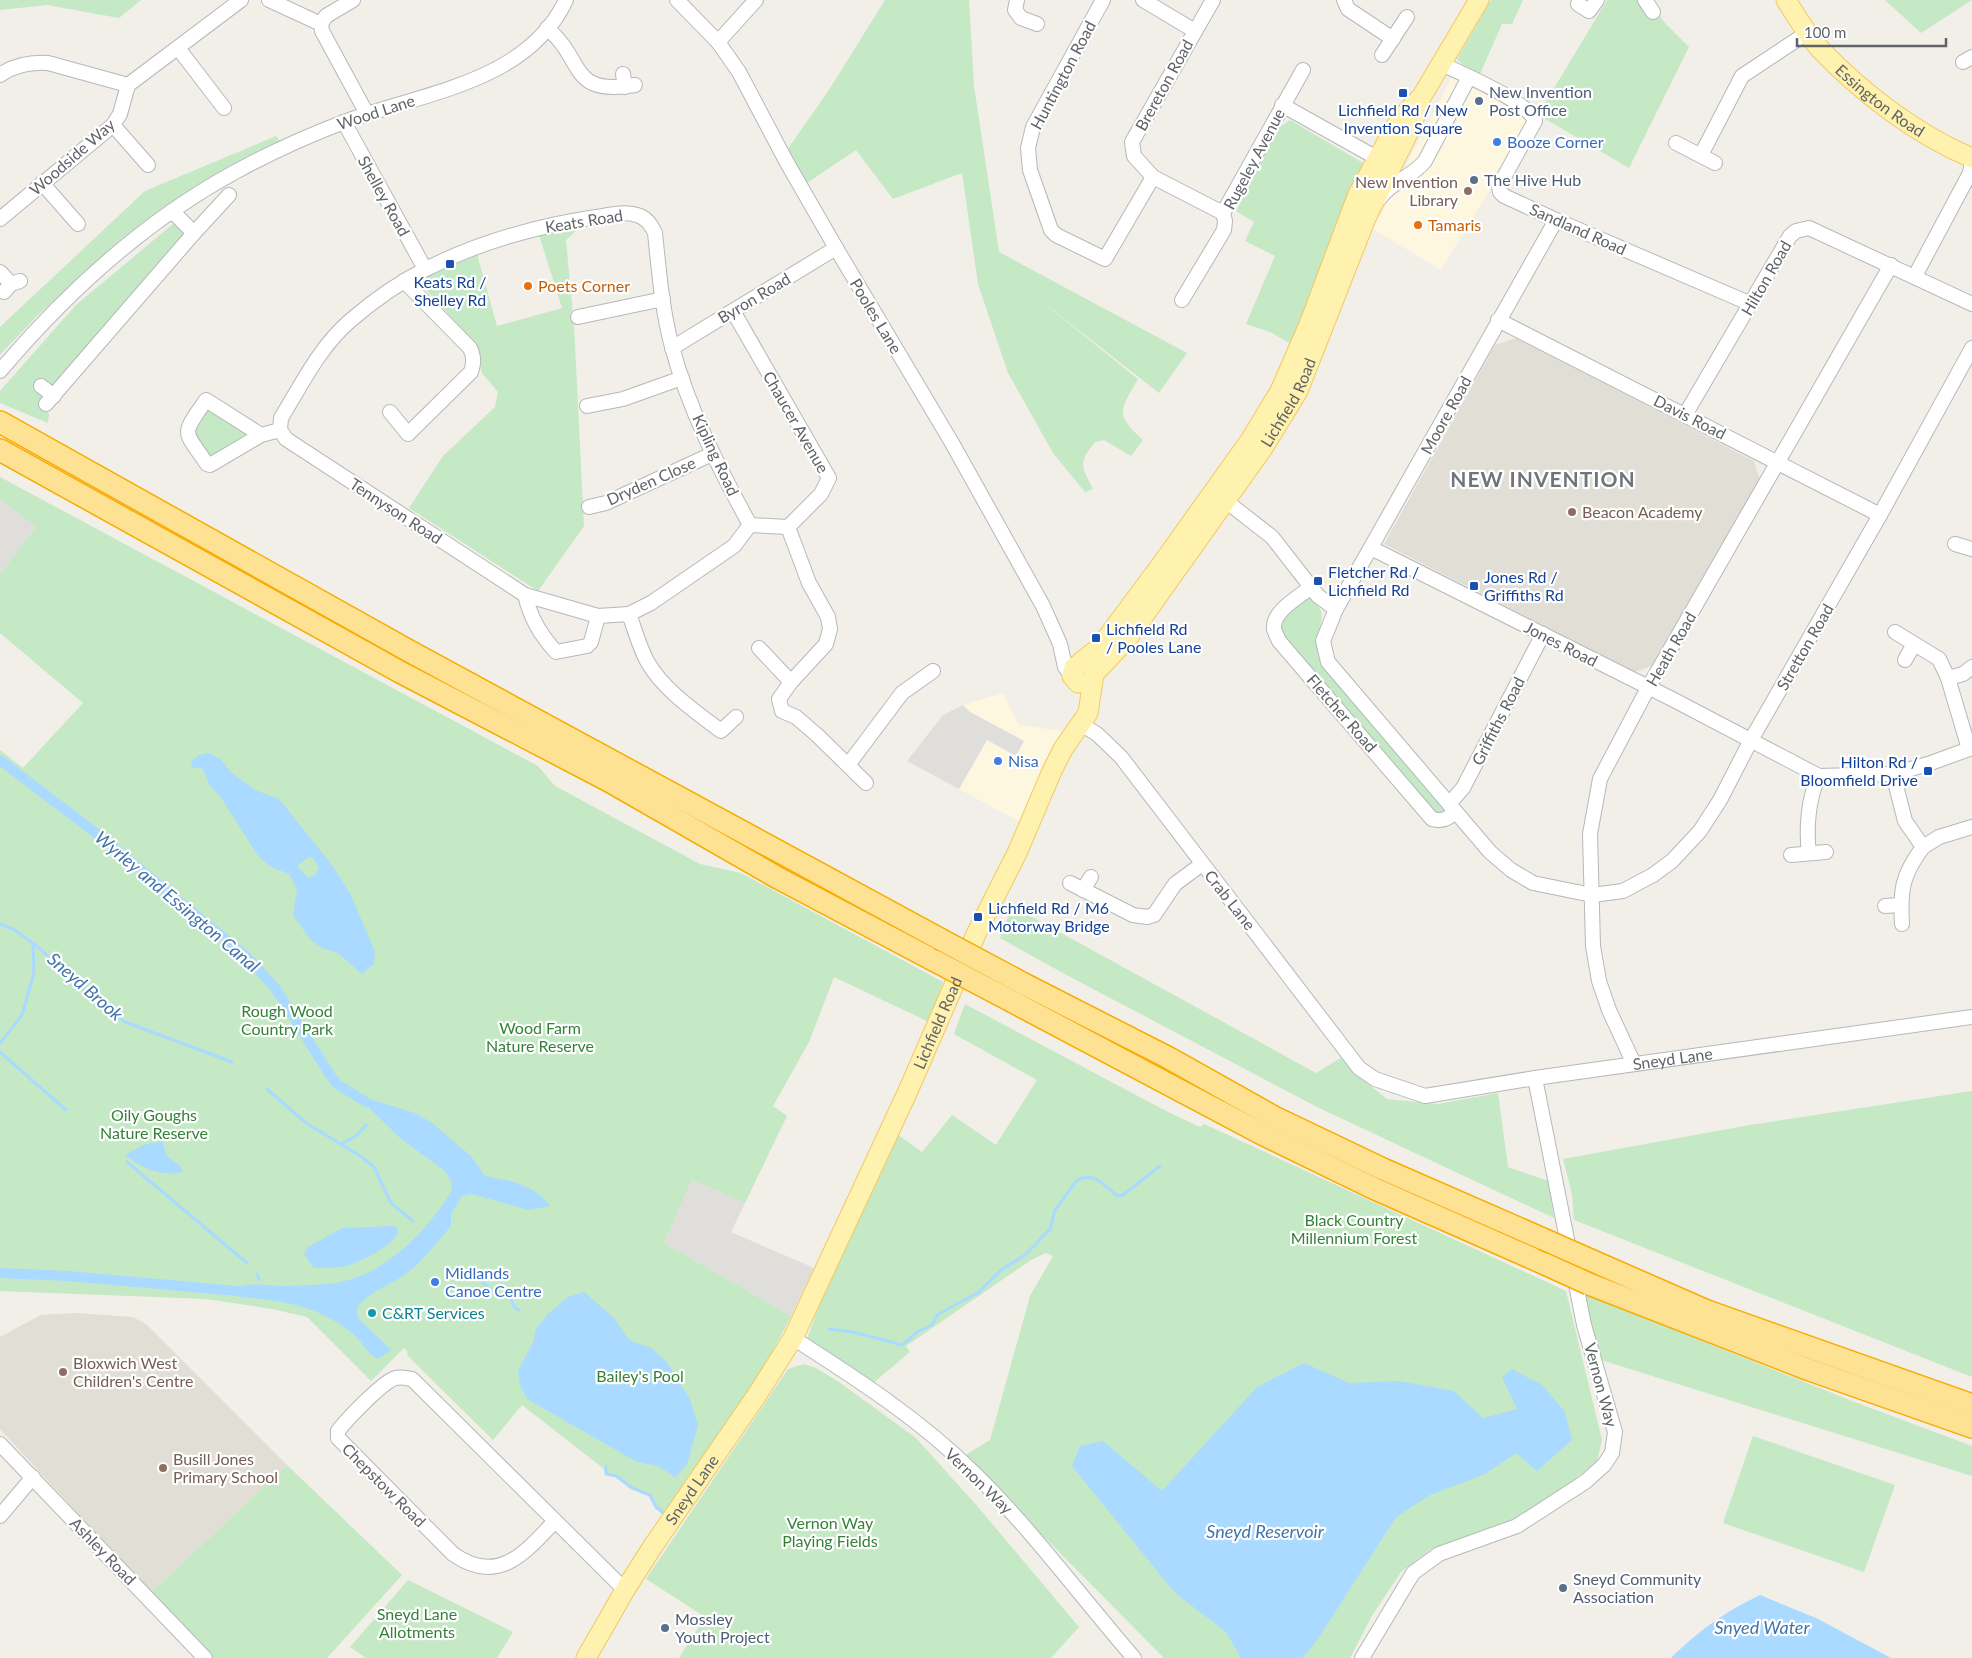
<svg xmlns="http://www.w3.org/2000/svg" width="1972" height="1658" viewBox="0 0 1972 1658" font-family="Lato,sans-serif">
<rect width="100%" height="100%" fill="#f1efe8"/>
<g fill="#fef7e0">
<polygon points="1452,77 1528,115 1528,127 1441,270 1373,229"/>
<polygon points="1003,693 1019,725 1062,731 1049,753 1022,823 959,789 987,740 1008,752 1024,741 970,712 963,705"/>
</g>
<g fill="#e0deda">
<polygon points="0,499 36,527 0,574"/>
<polygon points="963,705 970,712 1024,741 1016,756 987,740 959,789 907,761 943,715"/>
<polygon points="692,1180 745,1203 731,1232 814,1268 791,1316 664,1243"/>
</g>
<g fill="#e1ded6">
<polygon points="1517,338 1754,461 1760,480 1654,665 1635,672 1384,544 1495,345"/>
<polygon points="76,1313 133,1317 146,1324 287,1465 151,1593 0,1429 0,1337 41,1315"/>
</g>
<g fill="#c5e8c5">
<polygon points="0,0 141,0 119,18 47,5 0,10"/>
<path d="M 885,0 L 969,0 L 974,86 L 999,252 L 1187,353 L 1159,393 L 1026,289 L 1138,379 C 1120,411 1114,413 1143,440 L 1131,456 L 1104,440 L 1095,442 C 1078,463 1081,466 1093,489 L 1085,492 L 1053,453 L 1008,373 L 978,284 L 962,173 L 893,199 L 856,150 L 807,183 L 787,150 L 829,90 Z"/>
<polygon points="1491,0 1523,0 1512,24 1502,24 1480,74 1464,66 1457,59"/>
<polygon points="1607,0 1649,0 1665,23 1689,47 1629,168 1542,117 1541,110"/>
<polygon points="1885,0 1972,0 1921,33"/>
<polygon points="1290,120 1363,163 1295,346 1270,332 1246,324 1275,256 1245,241 1254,222 1236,211 1276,130"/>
<polygon points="276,136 280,141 167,206 124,238 37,316 0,355 0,327 145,191"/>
<polygon points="179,223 185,234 56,386 38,387 44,397 39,403 49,414 48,423 0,403 0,391 76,305 173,224"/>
<polygon points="577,230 566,240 574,325 584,526 538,591 409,508 443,456 495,407 498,392 482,373 474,342 418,281 477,254 497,326 562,308 539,235"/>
<polygon points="211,409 250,432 223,453 210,456 197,444 191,431 204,411"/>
<path d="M 0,477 L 538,766 L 555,786 L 700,864 L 741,873 L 943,982 L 929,1022 L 834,977 L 809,1042 L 773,1106 L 787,1116 L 745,1203 L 692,1180 L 664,1243 L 791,1316 C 757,1386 708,1449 667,1516 L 656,1507 L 650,1495 L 632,1488 L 616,1476 L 606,1474 L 603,1468 L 522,1405 L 493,1440 L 407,1355 L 408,1352 L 404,1348 L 371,1381 L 307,1317 L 272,1309 L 206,1299 L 0,1291 L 0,750 L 23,768 L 83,703 L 0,633 L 0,574 L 36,527 L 0,499 Z"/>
<path d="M 1310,595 C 1313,600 1319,606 1321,611 C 1324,629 1312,639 1320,662 L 1447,812 L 1439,815 L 1429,809 L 1281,633 L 1279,625 L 1288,614 Z"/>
<polygon points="1012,906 1316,1073 1344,1056 1358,1076 1387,1099 1438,1104 1498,1093 1508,1167 1548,1181 1554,1218 1317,1107 1061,972 1000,938"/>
<polygon points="965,1004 1168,1112 1200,1127 1204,1124 1566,1291 1602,1440 1597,1461 1549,1500 1509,1525 1431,1549 1401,1572 1373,1614 1350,1658 1164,1658 964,1456 990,1440 1030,1296 1053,1256 1046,1253 1031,1260 906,1346 910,1352 872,1384 807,1339 836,1258 897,1134 922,1152 952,1115 996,1145 1037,1080 954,1034"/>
<polygon points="1972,1091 1972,1377 1574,1220 1572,1194 1563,1159 1750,1125"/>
<polygon points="1582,1293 1852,1401 1972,1446 1972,1476 1598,1359"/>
<polygon points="804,1364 816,1368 839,1382 916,1438 978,1507 1079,1627 1051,1658 679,1658 705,1617 646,1579 788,1369"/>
<polygon points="1753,1436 1895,1485 1864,1572 1723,1523"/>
<polygon points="287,1465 402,1575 327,1658 213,1658 151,1593"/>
<polygon points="408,1580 513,1632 497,1658 366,1658 350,1647"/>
</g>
<g fill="#aadaff" fill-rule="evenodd">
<path d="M 209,753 L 220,759 L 233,774 L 255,790 L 279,799 L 332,865 L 351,895 L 375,952 L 374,964 L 362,974 L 338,953 L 322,948 L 310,939 L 293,915 L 297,889 L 289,874 L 271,867 L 258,856 L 220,796 L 210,786 L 203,769 L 192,767 L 191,761 L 199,755 ZM 308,857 L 313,858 L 319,867 L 315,875 L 308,878 L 297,866 Z"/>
<path d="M 356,1095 L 415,1113 L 432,1123 L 471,1156 L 485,1176 C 510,1181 534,1184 550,1206 L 529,1210 L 472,1194 L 462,1196 L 451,1214 L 451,1226 C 437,1242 423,1261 406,1274 C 391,1285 368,1292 357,1308 L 357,1315 L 360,1320 L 391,1350 L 378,1359 C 368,1355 362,1341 353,1334 C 317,1305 285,1301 240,1297 L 235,1290 C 247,1281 267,1286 283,1286 C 305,1285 331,1286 352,1279 C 394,1265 428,1229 451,1192 L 452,1184 L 446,1172 L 400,1138 Z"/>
<path d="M 162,1141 L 167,1156 L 181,1167 L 182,1172 C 162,1177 141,1168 125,1155 L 143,1145 Z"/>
<path d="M 393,1226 L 397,1227 L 398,1232 C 396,1244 359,1263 346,1266 C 336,1268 324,1268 314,1268 L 304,1254 L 308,1247 L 342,1228 Z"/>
<polygon points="584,1292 614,1318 629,1340 651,1348 666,1361 690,1399 698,1425 687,1465 675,1477 658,1466 637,1462 527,1399 520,1385 518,1371 533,1342 536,1329 548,1314 568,1297"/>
<polygon points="1304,1363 1349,1383 1398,1381 1454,1391 1483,1418 1517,1409 1502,1377 1512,1369 1542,1385 1565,1412 1572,1440 1537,1471 1516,1453 1485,1474 1430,1495 1396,1517 1316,1642 1302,1658 1241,1658 1226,1632 1175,1593 1072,1466 1080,1446 1103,1441 1162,1491 1257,1387"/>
<path d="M 1760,1595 L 1816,1618 L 1891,1658 L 1671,1658 C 1699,1630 1725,1612 1760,1595 Z"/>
</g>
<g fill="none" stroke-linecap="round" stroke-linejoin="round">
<g stroke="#aadaff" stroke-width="3">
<polyline points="0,924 13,929 37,946 96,1001 125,1022 232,1062"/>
<polyline points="0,1043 22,1015 34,973 33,943"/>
<polyline points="0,1052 66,1110"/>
<polyline points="267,1089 306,1123 362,1157 374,1167 391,1203 413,1221"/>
<polyline points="341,1144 356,1136 366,1125"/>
<polyline points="127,1162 247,1263"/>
<polyline points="471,1271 494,1293 510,1298 515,1308 519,1310"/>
<polyline points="257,1274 259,1280"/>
<path d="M 829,1329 L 853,1332 L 902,1345 L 917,1332 L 932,1325 L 937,1315 L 979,1292 L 1001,1270 L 1025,1255 L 1050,1229 L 1055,1210 L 1077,1180 C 1095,1171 1105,1187 1118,1196 L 1123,1195 L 1160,1166"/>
<polyline points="606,1466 606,1474 616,1476 632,1488 650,1495 656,1507 666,1515"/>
</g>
<g stroke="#aadaff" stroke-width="10">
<polyline points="0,760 101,837 245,955 276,989 330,1075 337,1084 366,1102"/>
<polyline points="0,1273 68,1276 248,1292"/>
</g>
<g stroke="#b5b8bc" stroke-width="16">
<g id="minor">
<polyline points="269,0 321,24 326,16 353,0"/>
<polyline points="677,0 718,42 739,72 786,161 836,248 952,443 1043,606 1060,644 1065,667 1073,678"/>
<polyline points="1017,0 1015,10 1021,18 1037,24"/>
<polyline points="1103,0 1033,127 1028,148 1030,170 1051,230 1056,235 1105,259 1153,177"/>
<polyline points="1143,0 1195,31"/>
<polyline points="1213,0 1132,142 1134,156 1153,177 1223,213"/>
<polyline points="1344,0 1348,9 1393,39"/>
<polyline points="1645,0 1653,12"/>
<polyline points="1578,4 1589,11 1597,0"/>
<polyline points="321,24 322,31 367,114"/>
<path d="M 547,28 C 586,61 568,96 635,85"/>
<polyline points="718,42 756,0"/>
<polyline points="178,48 224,108"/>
<polyline points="1382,55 1407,17"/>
<polyline points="1963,62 1972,57"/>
<path d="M 1442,64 C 1462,74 1528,101 1535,121 L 1499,186 L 1500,192 L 1504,196 L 1556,220 L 1751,304"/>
<polyline points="623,74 625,87"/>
<path d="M 0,75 C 14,65 31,62 48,63 L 128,85"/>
<polyline points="1282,105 1384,162"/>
<polyline points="344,122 425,269"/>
<polyline points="113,125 148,165"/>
<polyline points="1676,143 1715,163"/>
<polyline points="1701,155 1742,76 1807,33"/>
<polyline points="42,183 78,224"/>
<path d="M 1380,198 C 1391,182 1412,177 1425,161 L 1469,77"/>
<polyline points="0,219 113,125 120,114 128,85 241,0"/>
<polyline points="1556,220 1336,609 1323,641 1328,662 1490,852 1511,870 1533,883 1592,895 1623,891 1653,875 1672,861 1700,831 1720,800 1751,740 1880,515 1972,348"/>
<polyline points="194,233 229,195"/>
<polyline points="0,272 11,284"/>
<polyline points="1915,276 1970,173 1972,160"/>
<polyline points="4,292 11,284 20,281"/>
<polyline points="1182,300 1224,230 1225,221 1223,213 1303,70"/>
<polyline points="733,311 829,478 821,494 788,527 809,583 828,617 830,629 826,644 791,682"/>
<polyline points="578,317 663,299"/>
<polyline points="1498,320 1880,515"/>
<polyline points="672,348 836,248"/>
<path d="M 0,371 C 67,292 143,222 235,172 C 270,153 307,136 344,122 C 421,93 527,83 566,0"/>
<polyline points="41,386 54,396"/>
<polyline points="46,404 194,233 172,211"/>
<polyline points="587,406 623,399 682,378"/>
<path d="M 390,412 L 408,434 L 471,372 C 474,362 474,357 470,348 L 404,281"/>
<polyline points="1685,415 1790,236 1796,231 1809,228 1972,304"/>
<path d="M 261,435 L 206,400 C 181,436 183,429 207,464 L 210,465 L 261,435 L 280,430"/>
<polyline points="1218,495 1272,537 1318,596 1336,609"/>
<polyline points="589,507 606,503 712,454"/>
<path d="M 750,525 L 734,546 L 651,603 L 629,614 L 598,616 L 525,595 L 286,439 L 280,430 L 281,418 C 302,384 320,346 351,320 C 373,301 400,282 426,269 C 479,242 537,226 596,217 C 609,215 624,211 637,215 C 647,218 651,225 655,233 C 659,271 662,310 672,347 C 689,410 719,468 750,525 L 788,527"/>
<polyline points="1955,544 1972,549"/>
<polyline points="1371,548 1674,700 1819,776 1893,774 1928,764 1972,748"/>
<path d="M 1311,587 C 1299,597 1272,611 1274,629 C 1275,633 1278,638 1279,641 L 1432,819 C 1443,822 1448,818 1456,812"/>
<path d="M 525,595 C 531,619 540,634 556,652 L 587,646 L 591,642 L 598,616"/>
<path d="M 629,614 C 635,630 639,646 647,661 C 663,690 696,712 721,731 L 736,717"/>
<polyline points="1895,632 1939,659 1948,678 1963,674 1972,667"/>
<polyline points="759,648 791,682 779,699 782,711 796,717 817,735 866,783"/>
<polyline points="1905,660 1914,644"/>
<polyline points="1948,678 1969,749"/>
<path id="s1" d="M 1082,725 L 1097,734 L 1121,757 L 1359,1068 L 1375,1079 L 1425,1096 L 1535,1078 L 1972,1017"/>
<polyline points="848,765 902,693 933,671"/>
<path d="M 1893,774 L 1905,821 L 1923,847 C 1902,875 1900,890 1902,924"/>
<polyline points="1449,804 1463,788 1543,634"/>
<polyline points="1923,847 1939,837 1972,827"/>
<path d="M 1809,853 C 1806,829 1808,798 1819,776"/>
<polyline points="1791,855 1826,852"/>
<polyline points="1070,883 1133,915 1147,917 1154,915 1175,884 1202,864"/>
<polyline points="1083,890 1091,877"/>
<polyline points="1885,906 1900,905"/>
<polyline points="1634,1064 1609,1010 1599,981 1593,946 1590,834 1600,779 1648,688 1891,265"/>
<path d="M 793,1338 C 857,1379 921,1420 975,1474 C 1033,1531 1081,1597 1134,1658"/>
<polyline points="0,1444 205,1658"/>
<polyline points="0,1516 33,1477"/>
<path d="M 555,1521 C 525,1553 498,1586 453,1554 L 338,1438 L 338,1431 C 347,1419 380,1385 393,1379 C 399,1376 405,1378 412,1379 L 625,1590"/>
<polyline points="1362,1658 1413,1573 1439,1554 1517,1526 1585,1482 1604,1465 1612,1453 1615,1432 1584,1325 1535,1078"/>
</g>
</g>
<g stroke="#f2c960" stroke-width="21">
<g id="major">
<path id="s2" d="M 1786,0 C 1797,17 1807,35 1821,50 C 1862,93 1917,135 1972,158"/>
<polyline points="1081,662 1100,647 1161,565 1251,439 1280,391 1310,322 1358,194 1399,120 1422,96 1479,0"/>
<path id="s3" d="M 1094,674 L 1128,638 L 1263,448 L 1298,391 L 1366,218 L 1412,125 L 1419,104"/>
<path id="s4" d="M 586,1658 L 625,1590 L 653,1546 L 757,1395 L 793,1338 L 908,1091 L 977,932 L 1017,853 L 1052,771 L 1063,749 L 1088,713 L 1094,674 C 1094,667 1090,663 1084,662 L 1074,667 L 1072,676 L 1078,683 L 1088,683 L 1093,678"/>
</g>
</g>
<g stroke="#f9ab00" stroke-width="24">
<g id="highway">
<polyline points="0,422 411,652 940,939"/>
<polyline points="0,450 400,672 609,781 778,878 935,961"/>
<polyline points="1024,984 1169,1058 1274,1117 1383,1169 1543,1239"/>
<polyline points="1013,1002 1262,1134 1373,1188 1545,1264"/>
<polyline points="1586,1258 1707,1311 1972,1405"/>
<polyline points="1589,1284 1807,1369 1972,1427"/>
</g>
</g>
<use href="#minor" stroke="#fff" stroke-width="14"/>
<use href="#major" stroke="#fff2af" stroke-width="19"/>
<use href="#highway" stroke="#fde293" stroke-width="21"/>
<g stroke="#f9ab00" stroke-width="24" stroke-linecap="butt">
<g id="highway-bridge">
<polyline points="940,939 1024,984"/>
<polyline points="935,961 1013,1002"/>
<polyline points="1543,1239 1586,1258"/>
<polyline points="1545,1264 1589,1284"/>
</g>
</g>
<use href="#highway-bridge" stroke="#fde293" stroke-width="21"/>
</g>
<g fill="#1a4fb4" stroke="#fff" stroke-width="2">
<rect x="1398" y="88" width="10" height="10" rx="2.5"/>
<rect x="445" y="259" width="10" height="10" rx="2.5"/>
<rect x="1313" y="576" width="10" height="10" rx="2.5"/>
<rect x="1469" y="581" width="10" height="10" rx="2.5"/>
<rect x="1091" y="633" width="10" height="10" rx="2.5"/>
<rect x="1923" y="766" width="10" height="10" rx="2.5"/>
<rect x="973" y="912" width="10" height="10" rx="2.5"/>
</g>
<g fill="#5c6f8a" stroke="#fff" stroke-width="2">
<circle cx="1479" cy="101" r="5"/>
<circle cx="1474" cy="180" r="5"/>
<circle cx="1563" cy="1588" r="5"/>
<circle cx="665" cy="1628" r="5"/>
</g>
<g fill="#3f7fe0" stroke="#fff" stroke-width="2">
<circle cx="1497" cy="142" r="5"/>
<circle cx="998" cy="761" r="5"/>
<circle cx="435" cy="1282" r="5"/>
</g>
<g fill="#8d6e63" stroke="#fff" stroke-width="2">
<circle cx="1468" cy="191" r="5"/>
<circle cx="1572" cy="512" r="5"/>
<circle cx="63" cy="1372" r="5"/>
<circle cx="163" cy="1468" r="5"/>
</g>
<g fill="#e8710a" stroke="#fff" stroke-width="2">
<circle cx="1418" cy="225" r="5"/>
<circle cx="528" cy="286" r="5"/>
</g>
<circle fill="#0f9aa8" stroke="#fff" stroke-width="2" cx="372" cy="1313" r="5"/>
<g text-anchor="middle" stroke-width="4.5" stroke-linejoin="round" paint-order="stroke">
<g font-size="16" fill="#5f6368" stroke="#fff">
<text transform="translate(1063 75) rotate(-62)" y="6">Huntington Road</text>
<text transform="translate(1164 85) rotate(-61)" y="6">Brereton Road</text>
<text dy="6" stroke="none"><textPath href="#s2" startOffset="139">Essington Road</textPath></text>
<text transform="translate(376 112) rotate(-18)" y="6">Wood Lane</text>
<text transform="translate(72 157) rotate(-41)" y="6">Woodside Way</text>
<text transform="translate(1254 159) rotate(-62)" y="6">Rugeley Avenue</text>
<text transform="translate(384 196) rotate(61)" y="6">Shelley Road</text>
<text transform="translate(584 221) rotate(-9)" y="6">Keats Road</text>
<text transform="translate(1578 229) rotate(24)" y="6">Sandland Road</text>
<text transform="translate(1766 278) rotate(-60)" y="6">Hilton Road</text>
<text transform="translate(754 298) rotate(-31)" y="6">Byron Road</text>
<text transform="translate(876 316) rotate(59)" y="6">Pooles Lane</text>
<text dy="6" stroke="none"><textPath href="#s3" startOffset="335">Lichfield Road</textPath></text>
<text transform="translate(1446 415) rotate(-61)" y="6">Moore Road</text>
<text transform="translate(1690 417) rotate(27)" y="6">Davis Road</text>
<text transform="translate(796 422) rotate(60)" y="6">Chaucer Avenue</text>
<text transform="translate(716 455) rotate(65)" y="6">Kipling Road</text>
<text transform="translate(651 481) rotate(-24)" y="6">Dryden Close</text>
<text transform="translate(396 511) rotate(33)" y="6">Tennyson Road</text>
<text transform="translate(1561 644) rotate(27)" y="6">Jones Road</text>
<text transform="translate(1805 647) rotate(-60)" y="6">Stretton Road</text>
<text transform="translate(1671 649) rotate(-60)" y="6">Heath Road</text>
<text transform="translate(1342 713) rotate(49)" y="6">Fletcher Road</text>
<text transform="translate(1498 721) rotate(-63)" y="6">Griffiths Road</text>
<text transform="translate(1230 900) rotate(52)" y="6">Crab Lane</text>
<text dy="6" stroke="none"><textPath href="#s4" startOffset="728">Lichfield Road</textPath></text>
<text dy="6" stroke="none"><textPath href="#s1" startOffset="765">Sneyd Lane</textPath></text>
<text transform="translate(1601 1385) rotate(75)" y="6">Vernon Way</text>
<text transform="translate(979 1481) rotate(44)" y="6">Vernon Way</text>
<text transform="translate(384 1485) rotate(45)" y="6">Chepstow Road</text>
<text dy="6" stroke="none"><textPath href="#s4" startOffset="199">Sneyd Lane</textPath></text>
<text transform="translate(103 1551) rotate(46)" y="6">Ashley Road</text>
</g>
<g font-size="16" fill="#4e5e75" stroke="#fff" text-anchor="start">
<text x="1489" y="98">New Invention<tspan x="1489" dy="18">Post Office</tspan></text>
<text x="1484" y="186">The Hive Hub</text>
<text x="1573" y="1585">Sneyd Community<tspan x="1573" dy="18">Association</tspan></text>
<text x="675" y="1625">Mossley<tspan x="675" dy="18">Youth Project</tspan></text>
</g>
<g font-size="16" fill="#164399" stroke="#fff" text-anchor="start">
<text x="1403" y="116" text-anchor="middle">Lichfield Rd / New<tspan x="1403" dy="18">Invention Square</tspan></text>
<text x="450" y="288" text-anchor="middle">Keats Rd /<tspan x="450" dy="18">Shelley Rd</tspan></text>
<text x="1328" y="578">Fletcher Rd /<tspan x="1328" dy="18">Lichfield Rd</tspan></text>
<text x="1484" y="583">Jones Rd /<tspan x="1484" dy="18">Griffiths Rd</tspan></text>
<text x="1106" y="635">Lichfield Rd<tspan x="1106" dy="18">/ Pooles Lane</tspan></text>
<text x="1918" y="768" text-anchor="end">Hilton Rd /<tspan x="1918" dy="18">Bloomfield Drive</tspan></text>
<text x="988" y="914">Lichfield Rd / M6<tspan x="988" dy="18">Motorway Bridge</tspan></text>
</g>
<g font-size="16" fill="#366cbe" stroke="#fff" text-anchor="start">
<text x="1507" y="148">Booze Corner</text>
<text x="1008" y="767">Nisa</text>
<text x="445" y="1279">Midlands<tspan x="445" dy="18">Canoe Centre</tspan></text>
</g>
<g font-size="16" fill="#785e54" stroke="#fff" text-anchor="start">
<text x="1458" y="188" text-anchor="end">New Invention<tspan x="1458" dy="18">Library</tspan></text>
<text x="1582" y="518">Beacon Academy</text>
<text x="73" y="1369">Bloxwich West<tspan x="73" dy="18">Children's Centre</tspan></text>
<text x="173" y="1465">Busill Jones<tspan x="173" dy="18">Primary School</tspan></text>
</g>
<g font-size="16" fill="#c56008" stroke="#fff" text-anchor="start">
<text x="1428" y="231">Tamaris</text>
<text x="538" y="292">Poets Corner</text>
</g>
<g font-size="16" fill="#348238" stroke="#fff">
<text x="287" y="1017">Rough Wood<tspan x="287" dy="18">Country Park</tspan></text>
<text x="540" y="1034">Wood Farm<tspan x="540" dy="18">Nature Reserve</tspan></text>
<text x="154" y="1121">Oily Goughs<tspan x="154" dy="18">Nature Reserve</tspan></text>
<text x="1354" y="1226">Black Country<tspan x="1354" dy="18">Millennium Forest</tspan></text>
<text x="640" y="1382">Bailey's Pool</text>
<text x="830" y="1529">Vernon Way<tspan x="830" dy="18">Playing Fields</tspan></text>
<text x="417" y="1620">Sneyd Lane<tspan x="417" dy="18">Allotments</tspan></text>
</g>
<g font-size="16" fill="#0d838f" stroke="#fff" text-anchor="start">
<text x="382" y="1319">C&amp;RT Services</text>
</g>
<g font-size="18" font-style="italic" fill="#4174aa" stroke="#fff">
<text transform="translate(177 902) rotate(40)" y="6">Wyrley and Essington Canal</text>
<text transform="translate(85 987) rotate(41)" y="6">Sneyd Brook</text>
<text x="1265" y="1538">Sneyd Reservoir</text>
<text x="1762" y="1634">Snyed Water</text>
</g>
<g font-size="21" font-weight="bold" letter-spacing="1" fill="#70757a" stroke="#fff">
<text x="1543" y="487">NEW INVENTION</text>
</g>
</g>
<path d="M1797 38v8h149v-8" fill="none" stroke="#5f6368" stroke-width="2.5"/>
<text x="1804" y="38" font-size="15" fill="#5f6368" stroke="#ffffff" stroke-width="4" paint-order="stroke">100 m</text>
</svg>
